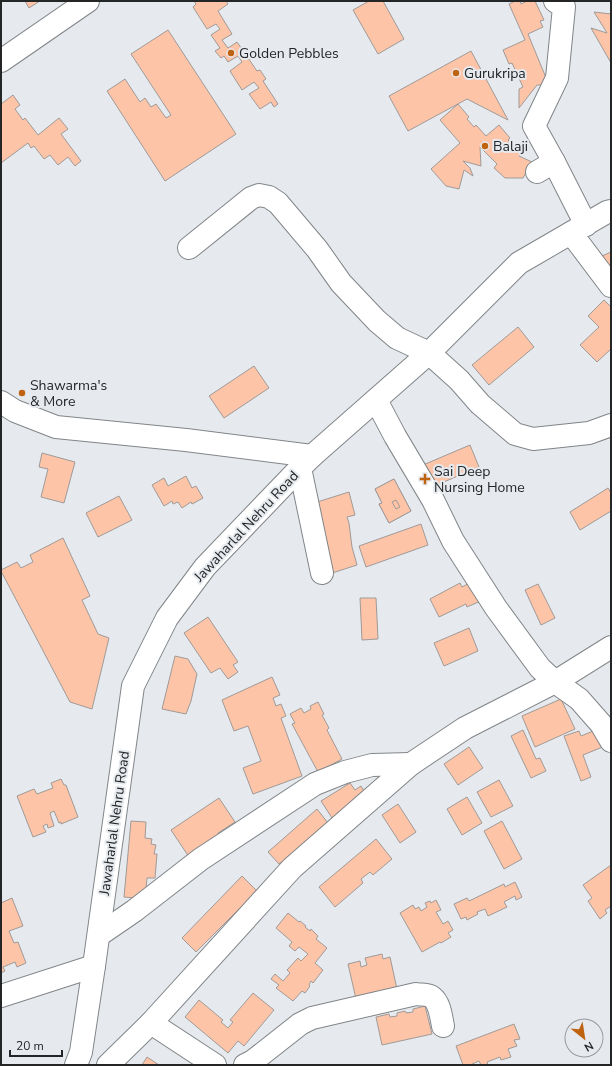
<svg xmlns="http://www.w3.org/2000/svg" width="612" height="1066" viewBox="0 0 612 1066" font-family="'Nunito Sans',sans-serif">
<rect width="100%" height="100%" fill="#e6eaee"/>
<g fill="#fec4a7" stroke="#9f9a98" fill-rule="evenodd">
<polygon points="25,1 40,1 29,8"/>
<polygon points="194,1 226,1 228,4 218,11 232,34 222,40 228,48 237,42 257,71 260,70 266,79 263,81 278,104 274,107 271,102 260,109 249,94 259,88 254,82 242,90 230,71 242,62 238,56 228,62 224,56 221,58 215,51 220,48 211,35 220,29 216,24 207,29 193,7 196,4"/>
<polygon points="369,1 383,1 404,39 378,54 353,10"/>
<polygon points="515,1 520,1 521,4 527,1 535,1 544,20 540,21 543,27 528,34 549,85 537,85 519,108 519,89 523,87 512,63 509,64 503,50 525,40 509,4"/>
<polygon points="594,12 611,14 611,63 591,28 607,33"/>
<polygon points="168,30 236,134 165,181 107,91 125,79 140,102 145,98 151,107 156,104 166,118 171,115 131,54"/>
<polygon points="471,51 508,120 467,99 408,131 389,96"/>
<polygon points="13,95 20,105 15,109 23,120 25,118 38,135 59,118 68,129 61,134 81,161 75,166 68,157 58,165 50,155 44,159 34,146 31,148 28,143 1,163 1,104"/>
<polygon points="458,104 469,117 467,119 474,127 476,125 486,136 499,125 510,138 508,140 514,147 517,144 523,152 519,156 532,162 523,178 505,178 494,168 497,164 480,147 481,166 463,161 470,168 473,176 464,170 459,189 446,186 431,169 460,143 440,120"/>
<polygon points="611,252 611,268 602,256"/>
<polygon points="604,300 611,307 611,349 597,362 580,345 599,327 588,316"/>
<polygon points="518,327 534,347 489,385 472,365"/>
<polygon points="254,366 269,388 224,418 209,396"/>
<polygon points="470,445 479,467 432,487 423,465"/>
<polygon points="42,453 75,462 64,503 41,497 48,469 39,467"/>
<polygon points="186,476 192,488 196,486 203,498 192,504 191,502 182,508 178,502 173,504 172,501 164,506 152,485 164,478 168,486"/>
<path d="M 394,479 L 411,511 L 389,523 L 379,504 L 382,503 L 375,489 ZM 396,500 L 400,507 L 396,509 L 392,502 Z"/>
<polygon points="394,479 411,511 389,523 379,504 382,503 375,489"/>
<polygon points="608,488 611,493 611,511 580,530 570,512"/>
<polygon points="349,492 355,515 347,517 349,523 352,547 357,565 329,574 314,503"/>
<polygon points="119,496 132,520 98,537 86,513"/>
<polygon points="396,500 400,507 396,509 392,502"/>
<polygon points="421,524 428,545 366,567 359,546"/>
<polygon points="63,538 90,596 82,600 98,634 109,638 92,709 70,702 1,571 1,570 17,562 21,568 33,562 30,555"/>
<polygon points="473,581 483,600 467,607 466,604 439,617 430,599 460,583 462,587"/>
<polygon points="538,584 555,618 541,625 525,590"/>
<polygon points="360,598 376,598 378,639 362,640"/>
<polygon points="208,617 238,662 233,665 238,672 228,679 220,668 211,673 184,633"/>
<polygon points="469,628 478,651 444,666 434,643"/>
<polygon points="175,656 188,659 197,674 191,701 186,714 162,709"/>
<polygon points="272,677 280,695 273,698 276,706 281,704 286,716 281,718 302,776 253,794 243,768 261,761 248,726 234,731 222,700"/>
<polygon points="561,699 575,729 535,747 522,716"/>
<polygon points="318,702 324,714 322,715 329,728 327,730 342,759 318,772 292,724 295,723 290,714 301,708 304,713 311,709 310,706"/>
<polygon points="598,729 605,746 583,755 591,777 581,781 564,736 579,731 581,736"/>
<polygon points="523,730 536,759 540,758 546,771 531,778 511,736"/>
<polygon points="469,747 483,768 458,785 444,764"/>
<polygon points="61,779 64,785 66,785 78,817 61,824 61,822 59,823 54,811 50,813 54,826 48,828 47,824 43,826 46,832 33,837 17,796 34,789 37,794 53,788 51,783"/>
<polygon points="499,780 513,806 491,817 477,792"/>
<polygon points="350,783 355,790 361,786 369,799 334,821 321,801"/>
<polygon points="467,797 482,823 462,835 447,809"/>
<polygon points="219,798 235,822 218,833 222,839 191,860 171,830"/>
<polygon points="398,804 416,832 400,843 382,815"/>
<polygon points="317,809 328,823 287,864 283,861 279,864 268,852"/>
<polygon points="131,821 146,822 145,838 152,839 151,844 156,845 154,854 157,854 155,878 147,878 145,899 124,897"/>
<polygon points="502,821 522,859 504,869 484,831"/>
<polygon points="376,839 392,859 373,875 370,872 361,879 363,883 335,907 319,887"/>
<polygon points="611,865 611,906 605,910 607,913 600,919 588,901 592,898 583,885"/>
<polygon points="242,876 257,891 196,952 182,938"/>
<polygon points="515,882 522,897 516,900 515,896 504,902 507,907 488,916 485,909 477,912 478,914 467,920 466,917 461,919 454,904 467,898 469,901 504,884 505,887"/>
<polygon points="12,898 23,926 9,931 14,943 18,942 26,963 17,967 15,962 3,967 5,971 1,973 1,905 2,905 1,903"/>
<polygon points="436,900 441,910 436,912 443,924 448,921 453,930 448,933 451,937 441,943 440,942 422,952 400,913 413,905 415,909 419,907 421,911 427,907 425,903 430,901 431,903"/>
<polygon points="288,913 299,922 300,921 306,926 305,927 310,931 311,929 318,936 316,939 327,948 315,963 323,970 313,983 311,981 309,985 310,986 305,993 302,991 293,1001 276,988 279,985 271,979 275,974 283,981 290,973 287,970 298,958 301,961 308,954 299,947 295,951 289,946 292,942 276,928"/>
<polygon points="382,954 383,959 390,957 397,989 356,999 348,964 360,961 361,967 367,965 365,958"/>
<polygon points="253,993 274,1010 244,1046 238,1041 228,1053 185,1017 199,1000 223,1020 221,1022 228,1028 233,1022 230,1020"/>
<polygon points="425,1006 432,1034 382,1045 376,1017 389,1014 390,1017 397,1016 397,1013 405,1011 406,1013 413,1012 413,1009"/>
<polygon points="514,1024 520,1039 514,1040 517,1046 508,1049 511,1057 501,1060 500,1057 487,1062 488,1065 481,1065 479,1061 470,1065 463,1065 456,1046"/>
<polygon points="147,1057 159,1065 142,1065"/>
</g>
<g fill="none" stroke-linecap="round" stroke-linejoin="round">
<g stroke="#818588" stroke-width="24">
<g id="minor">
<polyline points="1,61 88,1"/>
<polyline points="554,162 586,225"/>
<polyline points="537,172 554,162 534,126 557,78 564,7 555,1"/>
<polyline points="571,233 611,286"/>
<polyline points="189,248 251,198 259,195 269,197 278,203 317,249 341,283 377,321 397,338 429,353 459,380 480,404 515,434 533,439 589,433 611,425"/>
<polyline points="376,400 395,436 433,500 453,541 496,608 540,668 555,682 579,699 601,724 611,741"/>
<polyline points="1,402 15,411 56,427 186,440 312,456"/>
<polyline points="300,468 322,573"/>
<polyline points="99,935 134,911 201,859 315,784 345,772 372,765 411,764"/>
<polyline points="1,996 94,966"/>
<polyline points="151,1023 215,1065"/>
<polyline points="76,1065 81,1052 94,966 133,686 167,618 205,567 300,468 312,456 429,353 519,263 607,212 611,211"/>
<polyline points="108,1065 151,1023 292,868 411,764 465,728 555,682 611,647"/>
<path d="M 245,1065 L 253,1061 L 300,1024 L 312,1018 L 416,994 C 421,995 428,994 432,997 C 440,1003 441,1017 443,1026"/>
</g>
</g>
<use href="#minor" stroke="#fff" stroke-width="22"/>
</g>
<g fill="#bf6311" stroke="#e6eaee" stroke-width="1.5">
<circle cx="231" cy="53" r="4"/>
<circle cx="456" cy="73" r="4"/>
<circle cx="485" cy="146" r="4"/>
<circle cx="22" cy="393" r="4"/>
<path d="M423 473h4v4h4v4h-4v4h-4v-4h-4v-4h4z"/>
</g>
<g text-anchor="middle" stroke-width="4" stroke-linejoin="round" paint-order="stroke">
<g font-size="14" fill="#232526" stroke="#e6eaee" text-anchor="start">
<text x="239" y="58">Golden Pebbles</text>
<text x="464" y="78">Gurukripa</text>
<text x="493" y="151">Balaji</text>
<text x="30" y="390">Shawarma's<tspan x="30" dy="16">&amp; More</tspan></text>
<text x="434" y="476">Sai Deep<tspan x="434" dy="16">Nursing Home</tspan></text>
</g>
<g font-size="14" fill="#232526" stroke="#e6eaee">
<text transform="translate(246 526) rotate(-47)" y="5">Jawaharlal Nehru Road</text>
<text transform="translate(114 823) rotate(-82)" y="5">Jawaharlal Nehru Road</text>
</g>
</g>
<rect width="612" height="1066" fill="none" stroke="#232526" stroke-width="4"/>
<g transform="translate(584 1038) rotate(150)"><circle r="19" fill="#e6eaee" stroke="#989b9e"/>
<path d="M0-3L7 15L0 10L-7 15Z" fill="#bf6311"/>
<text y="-6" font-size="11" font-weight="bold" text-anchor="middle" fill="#232526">N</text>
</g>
<path d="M10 1050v6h52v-6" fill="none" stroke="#232526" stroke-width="2"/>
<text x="16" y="1050" font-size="12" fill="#232526" stroke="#e6eaee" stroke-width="3" paint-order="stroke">20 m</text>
</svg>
